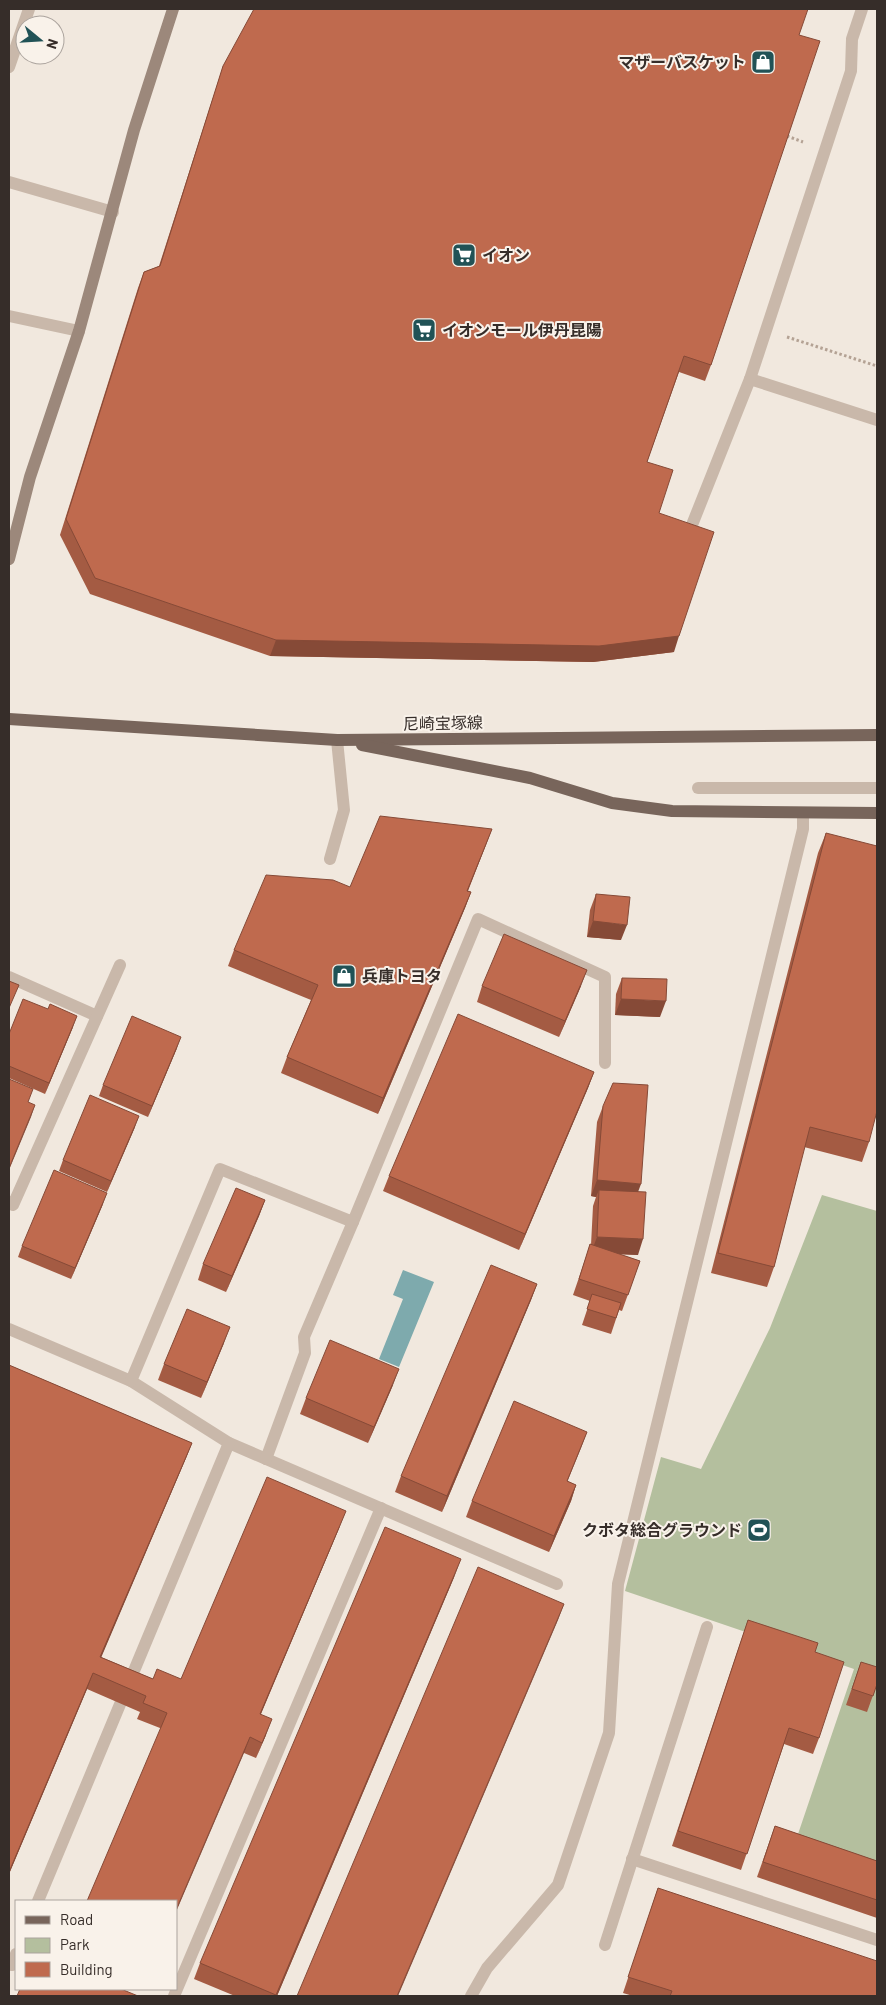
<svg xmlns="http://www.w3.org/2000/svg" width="886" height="2005" viewBox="0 0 886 2005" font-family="Barlow,'Noto Sans JP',sans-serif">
<rect width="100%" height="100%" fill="#f1e8de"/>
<polygon fill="#b4bf9e" points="822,1195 877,1211 877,1863 797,1837 854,1669 625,1591 661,1457 701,1469 770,1328"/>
<polygon fill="#7eaaad" points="403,1270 434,1282 399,1367 379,1359 403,1299 393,1295"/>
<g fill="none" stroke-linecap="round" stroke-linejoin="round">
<g stroke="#b4a294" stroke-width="3" stroke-dasharray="2.5 2.5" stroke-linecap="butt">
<polyline points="787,136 803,142"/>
<polyline points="787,337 877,366"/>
</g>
<g stroke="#c9b8aa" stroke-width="12">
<polyline points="9,316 79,331"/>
<polyline points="750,379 877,420"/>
<polyline points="686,540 750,379 851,71 852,39 862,9"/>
<polyline points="698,788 877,788"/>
<polyline points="330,859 344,810 337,740"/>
<polyline points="9,1329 131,1381 229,1443 557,1584"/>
<polyline points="131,1381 220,1169 353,1222 478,919 605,977 605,1063"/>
<polyline points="266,1459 305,1353 304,1337 353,1222"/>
<polyline points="632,1859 877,1940"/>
<polyline points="38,1901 229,1443"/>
<polyline points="605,1945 707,1627"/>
<polyline points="12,1965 16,1954"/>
<polyline points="174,1996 381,1508"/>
<polyline points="471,1996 487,1968 558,1885 609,1733 618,1584 803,829 803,813"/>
</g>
<g stroke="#c9b8aa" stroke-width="12">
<polyline points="9,67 29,9"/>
<polyline points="9,182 113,212"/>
<polyline points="9,977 97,1016"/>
<polyline points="9,1202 13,1205 120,965"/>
</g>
<polyline stroke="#9c887b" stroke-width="12" points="9,559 30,477 79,331 134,130 173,9"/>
<g stroke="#78655b" stroke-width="12">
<polyline points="9,719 337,740 877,735"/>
<polyline points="362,745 530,778 612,803 672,811 877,813"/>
</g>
</g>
<g fill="#a45b43">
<polygon points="799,35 711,365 705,381 679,372 647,462 659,513 674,652 593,662 270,656 90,594 60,535 138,288 144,272 159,266 218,82 223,66"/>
<polygon points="492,829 468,891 471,892 465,908 378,1114 281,1073 287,1057 311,1000 228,966 234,950 350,887"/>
<polygon points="826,833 869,1142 862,1162 804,1147 774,1267 767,1287 711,1273 818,853"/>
<polygon points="596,894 621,940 587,937 590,910"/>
<polygon points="622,978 660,1017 615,1015 616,994"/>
<polygon points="482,986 581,986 559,1037 477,1002"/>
<polygon points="73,1027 45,1094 9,1078 9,1034"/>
<polygon points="177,1048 148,1117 99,1096 103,1085"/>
<polygon points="594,1072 588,1088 519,1250 383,1191 389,1176"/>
<polygon points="603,1106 638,1191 638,1255 618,1254 640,1261 622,1311 619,1310 611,1334 582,1325 590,1301 573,1295 585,1260 590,1244 591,1245 593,1206 596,1197 591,1196 597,1122"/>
<polygon points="135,1127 107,1192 59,1171 63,1160"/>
<polygon points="265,1200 259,1216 226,1292 198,1280 203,1264"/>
<polygon points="103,1204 71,1279 18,1257 22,1246"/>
<polygon points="537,1284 531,1300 442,1512 395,1492 401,1476"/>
<polygon points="224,1343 201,1398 158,1380 164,1364"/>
<polygon points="9,1365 192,1443 186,1458 101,1657 153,1679 181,1679 340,1526 261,1714 266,1735 256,1758 244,1753 160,1728 137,1719 140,1712 87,1689 9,1874"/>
<polygon points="393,1385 368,1443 300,1414 306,1398"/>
<polygon points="587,1432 567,1481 576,1485 571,1501 549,1552 466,1517 472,1501"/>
<polygon points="455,1575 277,1996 235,1996 194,1979 200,1963"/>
<polygon points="748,1620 815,1652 819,1738 813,1754 784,1744 741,1870 672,1846"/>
<polygon points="861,1662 877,1684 867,1712 846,1705"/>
<polygon points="775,1826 877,1861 877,1918 757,1877"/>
<polygon points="658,1888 877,1996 633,1996 623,1993"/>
</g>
<g fill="#864a37">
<polygon points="679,636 674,652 593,662 270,656 276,640"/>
<polygon points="492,829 486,845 461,907 467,891"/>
<polygon points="471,892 465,908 378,1114 383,1098"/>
<polygon points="593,921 627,925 621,940 587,937"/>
<polygon points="587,970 581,986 559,1037 565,1021"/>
<polygon points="621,999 666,1001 660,1017 615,1015"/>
<polygon points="77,1016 73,1027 45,1094 49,1083"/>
<polygon points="181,1037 177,1048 148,1117 152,1106"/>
<polygon points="594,1072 588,1088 519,1250 525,1234"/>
<polygon points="35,1105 31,1117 9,1170 9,1168"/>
<polygon points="139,1116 135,1127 107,1192 111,1181"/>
<polygon points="597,1180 641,1184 635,1200 599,1190 596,1197 591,1196"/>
<polygon points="107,1193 103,1204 71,1279 75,1268"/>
<polygon points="265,1200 259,1216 226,1292 232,1276"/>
<polygon points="597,1237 643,1239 638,1255 591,1253"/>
<polygon points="537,1284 531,1300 442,1512 447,1496"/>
<polygon points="230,1327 224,1343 201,1398 207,1382"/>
<polygon points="399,1369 393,1385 368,1443 374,1427"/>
<polygon points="587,1432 581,1448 561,1497 567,1481"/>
<polygon points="192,1443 186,1458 95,1672 100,1657"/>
<polygon points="576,1485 571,1501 549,1552 554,1536"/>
<polygon points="346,1511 340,1526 254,1730 260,1714"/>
<polygon points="461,1559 455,1575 277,1996 276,1996"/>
<polygon points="564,1604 558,1620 398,1996 397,1996"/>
<polygon points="93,1673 87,1689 9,1874 9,1872"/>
<polygon points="272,1719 266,1735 256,1758 262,1743"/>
<polygon points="250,1737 244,1753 176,1912 176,1910"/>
</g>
<g fill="#bf6a4e" stroke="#864a37">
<polygon points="254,9 808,9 799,35 820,41 711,365 684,356 647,462 673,470 659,513 714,532 679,636 599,646 276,640 95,578 66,519 144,272 160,266 223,66"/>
<polygon points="380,816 492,829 467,891 471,892 383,1098 287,1057 318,985 234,950 266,875 333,880 350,887"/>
<polygon points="826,833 877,846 877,1111 869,1142 810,1127 774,1267 718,1253"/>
<polygon points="596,894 630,897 627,925 593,921"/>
<polygon points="504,934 587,970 565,1021 482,986"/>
<polygon points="622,978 667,979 666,1001 621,999"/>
<polygon points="9,981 19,985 9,1008"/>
<polygon points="23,999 48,1009 50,1004 77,1016 49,1083 9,1066 9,1034"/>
<polygon points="458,1014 594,1072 525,1234 389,1176"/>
<polygon points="132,1016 181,1037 152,1106 103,1085"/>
<polygon points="9,1079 33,1089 28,1102 35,1105 9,1168"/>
<polygon points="613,1083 648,1085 641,1184 597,1180 603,1106"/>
<polygon points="90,1095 139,1116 111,1181 63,1160"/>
<polygon points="54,1170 107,1193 75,1268 22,1246"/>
<polygon points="236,1188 265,1200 232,1276 203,1264"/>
<polygon points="599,1190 646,1192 643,1239 597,1237"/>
<polygon points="590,1244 640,1261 628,1295 579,1279"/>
<polygon points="491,1265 537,1284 447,1496 401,1476"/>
<polygon points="592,1294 621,1303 616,1318 587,1309"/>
<polygon points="187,1309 230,1327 207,1382 164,1364"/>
<polygon points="330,1340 399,1369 374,1427 306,1398"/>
<polygon points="9,1365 192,1443 100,1657 153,1679 157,1669 181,1679 267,1477 346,1511 260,1714 272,1719 262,1743 250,1737 176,1910 176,1901 87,1901 167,1713 143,1703 146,1696 93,1673 9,1872"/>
<polygon points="514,1401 587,1432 567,1481 576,1485 554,1536 472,1501"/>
<polygon points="385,1527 461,1559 276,1995 200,1963"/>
<polygon points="478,1567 564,1604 397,1996 297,1996"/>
<polygon points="748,1620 818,1643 815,1652 844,1662 819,1738 789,1728 747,1854 678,1831"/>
<polygon points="861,1662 877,1667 877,1684 873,1696 852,1689"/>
<polygon points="775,1826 877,1861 877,1900 763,1862"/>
<polygon points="658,1888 877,1961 877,1996 670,1996 672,1991 628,1977"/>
<polygon points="20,1989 121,1989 138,1996 17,1996"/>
</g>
<defs>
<g id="shop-square" transform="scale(1.25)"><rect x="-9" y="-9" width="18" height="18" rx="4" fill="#215256" stroke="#f9f2ea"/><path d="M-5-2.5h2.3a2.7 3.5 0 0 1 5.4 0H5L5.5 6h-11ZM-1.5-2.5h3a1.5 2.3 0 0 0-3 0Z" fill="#fff"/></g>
<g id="supermarket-square" transform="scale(1.25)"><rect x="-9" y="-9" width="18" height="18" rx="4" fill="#215256" stroke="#f9f2ea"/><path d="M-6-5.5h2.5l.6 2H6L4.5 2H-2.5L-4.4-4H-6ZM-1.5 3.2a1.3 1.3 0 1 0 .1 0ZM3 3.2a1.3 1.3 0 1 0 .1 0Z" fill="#fff"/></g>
<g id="stadium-square" transform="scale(1.25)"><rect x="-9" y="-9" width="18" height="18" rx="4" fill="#215256" stroke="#f9f2ea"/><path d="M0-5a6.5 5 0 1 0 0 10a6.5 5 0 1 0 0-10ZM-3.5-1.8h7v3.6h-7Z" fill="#fff"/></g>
</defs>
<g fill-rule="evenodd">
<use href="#shop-square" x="763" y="62"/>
<use href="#supermarket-square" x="464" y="255"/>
<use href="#supermarket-square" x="424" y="330"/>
<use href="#shop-square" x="344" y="976"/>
<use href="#stadium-square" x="759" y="1530"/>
</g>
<g text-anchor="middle" stroke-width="4" stroke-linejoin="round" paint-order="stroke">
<g font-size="16" font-weight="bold" fill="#362d29" stroke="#f9f2ea" text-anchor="start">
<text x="746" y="68" text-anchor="end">マザーバスケット</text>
<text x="482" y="261">イオン</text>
<text x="442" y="336">イオンモール伊丹昆陽</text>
<text x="362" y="982">兵庫トヨタ</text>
<text x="742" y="1536" text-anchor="end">クボタ総合グラウンド</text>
</g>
<g font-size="16" fill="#362d29" stroke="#f9f2ea">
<text transform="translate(443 723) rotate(-1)" y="6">尼崎宝塚線</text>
</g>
</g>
<rect width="886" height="2005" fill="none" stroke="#362d29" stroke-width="20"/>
<rect x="15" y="1900" width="162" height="90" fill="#f9f2ea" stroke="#aba39d"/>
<rect x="25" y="1916" width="25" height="8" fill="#78655b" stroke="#aba39d"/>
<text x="60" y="1925" font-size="15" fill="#362d29">Road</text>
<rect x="25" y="1938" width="25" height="15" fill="#b4bf9e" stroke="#aba39d"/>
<text x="60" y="1950" font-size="15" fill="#362d29">Park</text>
<rect x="25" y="1962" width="25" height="15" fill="#bf6a4e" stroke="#aba39d"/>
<text x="60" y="1975" font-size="15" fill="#362d29">Building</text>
<g transform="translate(40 40) rotate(108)"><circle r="24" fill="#f9f2ea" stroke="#aba39d"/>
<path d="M0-4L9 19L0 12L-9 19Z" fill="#215256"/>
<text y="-8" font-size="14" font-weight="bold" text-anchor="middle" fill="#362d29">N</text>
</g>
</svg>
